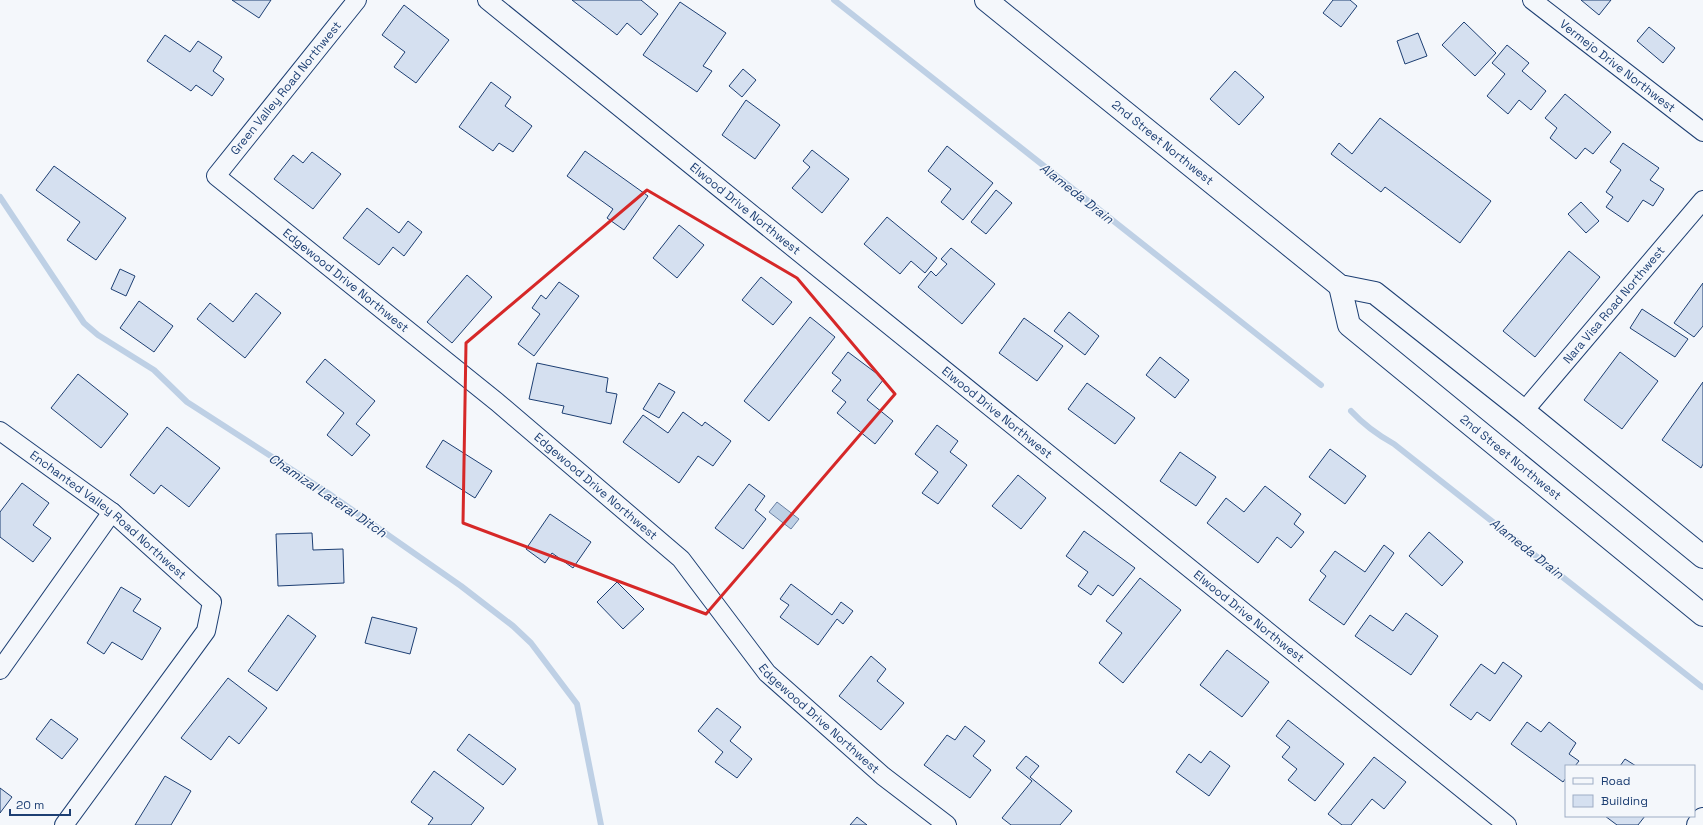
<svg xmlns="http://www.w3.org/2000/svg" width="1703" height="825" viewBox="0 0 1703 825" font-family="'Space Grotesk',sans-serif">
<rect width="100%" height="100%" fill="#f4f7fb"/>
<polygon fill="#bed0e5" stroke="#687fa3" points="777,502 799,519 791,529 769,512"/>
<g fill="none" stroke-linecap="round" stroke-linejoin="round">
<g stroke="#bed0e5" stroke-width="6">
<polyline points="834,0 1321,385"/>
<polyline points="0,197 84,323 98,335 154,370 187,402 328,493 461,586 513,626 531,643 577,704 601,825"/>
<path d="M 1351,411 C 1364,425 1376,434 1394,444 L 1702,687"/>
</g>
</g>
<g fill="#d5e0f0" stroke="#1d3f73">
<polygon points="232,0 271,0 259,18"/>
<polygon points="572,0 641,0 658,14 641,35 627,23 617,35"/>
<polygon points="1333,0 1350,0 1357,6 1341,27 1323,13"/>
<polygon points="1581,0 1611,0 1599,15"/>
<polygon points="680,2 726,33 703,66 712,71 697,92 643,55"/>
<polygon points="404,5 449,40 416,83 394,67 405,52 382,35"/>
<polygon points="1464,22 1496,53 1475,76 1442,45"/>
<polygon points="1649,27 1675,48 1663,63 1637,41"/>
<polygon points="1418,33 1427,56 1405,64 1397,41"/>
<polygon points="165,35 190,52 198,41 222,57 213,71 224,79 212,96 196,85 191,91 147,61"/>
<polygon points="1507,45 1529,63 1522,71 1546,91 1531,110 1519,100 1508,114 1487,96 1505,74 1492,63"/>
<polygon points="743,69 756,80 742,97 729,86"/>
<polygon points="1235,71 1264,97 1239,125 1210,99"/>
<polygon points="491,82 511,97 505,106 532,126 513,152 499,143 493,151 459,127"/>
<polygon points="1565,94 1611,132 1593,154 1585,148 1576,159 1550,138 1557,128 1545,118"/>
<polygon points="746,100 780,125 755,159 722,135"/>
<polygon points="1380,118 1491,201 1460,243 1385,187 1381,192 1331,154 1339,143 1352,154"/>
<polygon points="1623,143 1659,168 1650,180 1664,189 1653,206 1643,200 1628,222 1606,207 1613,197 1606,192 1621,170 1610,162"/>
<polygon points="947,146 993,183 963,220 941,202 951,189 928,171"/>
<polygon points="812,150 849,179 822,213 792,188 810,167 803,161"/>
<polygon points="585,151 648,196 624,230 607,218 613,209 567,176"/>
<polygon points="312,152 341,174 313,209 274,179 293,155 303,163"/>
<polygon points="54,166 126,218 96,260 67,240 80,222 36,190"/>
<polygon points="996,190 1012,203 986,234 971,222"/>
<polygon points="1581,202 1599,221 1586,233 1568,214"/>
<polygon points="367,208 399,233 408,221 422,232 404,256 393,247 379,265 343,238"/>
<polygon points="887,217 937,258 925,273 911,261 900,274 864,244"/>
<polygon points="679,225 704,245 677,278 653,258"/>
<polygon points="951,248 995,284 962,324 918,287 931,271 936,276 947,264 941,259"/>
<polygon points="1569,251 1600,277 1535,357 1503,331"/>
<polygon points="120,269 135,276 126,296 111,289"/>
<polygon points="467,275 492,297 452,343 427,322"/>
<polygon points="761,277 792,302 773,325 742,300"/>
<polygon points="559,282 579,296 534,356 518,344 540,314 532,308 541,295 546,299"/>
<polygon points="1703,283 1703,326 1694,337 1674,323"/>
<polygon points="256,293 281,313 245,358 197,319 210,303 233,322"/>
<polygon points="139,301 173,326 154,352 120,328"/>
<polygon points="1642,309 1688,339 1675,357 1630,328"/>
<polygon points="1069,312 1099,336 1085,355 1054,331"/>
<polygon points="810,317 835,337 769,421 744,401"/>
<polygon points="1024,318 1063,346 1037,381 999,353"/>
<polygon points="848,352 884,379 867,400 893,421 875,444 837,413 846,402 832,391 841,380 832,373"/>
<polygon points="1620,352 1658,381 1622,429 1584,400"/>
<polygon points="1160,357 1189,380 1175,398 1146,375"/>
<polygon points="325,359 375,401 356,424 370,435 352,456 327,435 344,413 306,382"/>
<polygon points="537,363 608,378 606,392 617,394 611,424 562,413 564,406 529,399"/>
<polygon points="78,374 128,414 101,448 51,408"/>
<polygon points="1703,382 1703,464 1701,468 1662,440"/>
<polygon points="659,383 675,392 659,418 643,409"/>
<polygon points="1087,383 1135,418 1115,444 1068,409"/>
<polygon points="683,412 702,426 705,422 731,441 713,466 698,456 679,483 623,442 643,415 668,433"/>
<polygon points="937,425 958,441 950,452 967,465 938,504 922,493 938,472 915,454"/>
<polygon points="167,427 220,468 189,507 161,485 154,494 130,475"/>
<polygon points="443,440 492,471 475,498 426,467"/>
<polygon points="1330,449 1366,476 1345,504 1309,477"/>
<polygon points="1180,452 1216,477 1196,506 1160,481"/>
<polygon points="1018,475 1046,498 1021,529 992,506"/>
<polygon points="22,483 49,503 33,525 51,538 33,562 0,537 0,512"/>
<polygon points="749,484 765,496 755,510 766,519 743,549 715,528"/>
<polygon points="1265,486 1301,514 1294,524 1304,532 1291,548 1277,537 1258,563 1207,523 1226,498 1244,512"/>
<polygon points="550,514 591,542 573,568 552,553 545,563 526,549"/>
<polygon points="1084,531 1135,568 1113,596 1098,585 1091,595 1078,586 1088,572 1066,556"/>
<polygon points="1429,532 1463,562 1442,586 1409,556"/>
<polygon points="312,533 313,550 343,549 344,583 278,586 276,534"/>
<polygon points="1384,545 1394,553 1344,625 1309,600 1326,576 1320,571 1335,551 1365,572"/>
<polygon points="1140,578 1181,610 1123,683 1099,663 1122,633 1106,621"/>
<polygon points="617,582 644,609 623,629 597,602"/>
<polygon points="791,584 832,615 841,602 853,611 843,624 837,619 818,645 780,617 789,605 780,599"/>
<polygon points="121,587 141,599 133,611 161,628 142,660 112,642 104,654 87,643"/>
<polygon points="1406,613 1438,636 1411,675 1355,636 1370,615 1393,631"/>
<polygon points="288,615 316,636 277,691 248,671"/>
<polygon points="372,617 417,628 410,654 365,643"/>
<polygon points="1227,650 1269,682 1242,717 1200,685"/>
<polygon points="871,656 886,669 877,681 904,703 881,730 839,696"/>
<polygon points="1503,662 1522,676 1490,721 1477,712 1471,720 1450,705 1481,664 1495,674"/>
<polygon points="228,678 267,708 239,744 229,736 211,760 181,738"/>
<polygon points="717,708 741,727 730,741 752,759 737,778 715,762 723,752 698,731"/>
<polygon points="51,719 78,739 62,759 36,739"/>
<polygon points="1288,720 1344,764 1315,801 1288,780 1297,769 1282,757 1290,747 1276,736"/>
<polygon points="1527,722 1541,732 1549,722 1576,743 1569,754 1579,761 1575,766 1566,766 1566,778 1563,782 1511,744"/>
<polygon points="965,726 985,741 973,756 991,770 970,798 924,765 947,735 955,740"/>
<polygon points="469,734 516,769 503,785 457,750"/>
<polygon points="1210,751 1230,766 1209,796 1176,772 1189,754 1201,763"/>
<polygon points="1026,756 1039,766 1030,777 1072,811 1060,825 1011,825 1002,818 1032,781 1016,768"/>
<polygon points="1374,757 1406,782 1384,809 1372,799 1351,825 1342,825 1328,814"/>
<polygon points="1625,759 1636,766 1620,766"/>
<polygon points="434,771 484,808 471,825 428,825 433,818 411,802"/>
<polygon points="165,776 191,791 171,825 135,825"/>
<polygon points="0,788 12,797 0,813"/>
<polygon points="1605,816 1645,816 1638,825 1617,825"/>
<polygon points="857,817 867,825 850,825"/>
</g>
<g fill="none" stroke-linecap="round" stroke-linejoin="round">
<g stroke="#1d3f73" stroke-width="20">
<g id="minor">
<path id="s1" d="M 357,0 L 216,176 L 497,402 L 681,559 L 767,673 L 883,776 L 947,825"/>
<path id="s2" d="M 487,0 L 1507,825"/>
<path id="s3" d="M 1532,0 L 1703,132"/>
<path id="s4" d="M 1524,411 L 1703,200"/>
<path id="s5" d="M 0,431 L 112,512 L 212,602 L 206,631 L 64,825"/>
<polyline points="0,670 112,512"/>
</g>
</g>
<g stroke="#1d3f73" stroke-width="24">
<polyline id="secondary" points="1698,825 1703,819"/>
</g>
<g stroke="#1d3f73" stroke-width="24">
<g id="primary">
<path id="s6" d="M 986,0 L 1340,286 L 1375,293 L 1524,411 L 1703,557"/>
<path id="s7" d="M 1340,286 L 1349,325 L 1703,615"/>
</g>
</g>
<use href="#minor" stroke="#f4f7fb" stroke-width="18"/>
<use href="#secondary" stroke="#f4f7fb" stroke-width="22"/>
<use href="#primary" stroke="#f4f7fb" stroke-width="22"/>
</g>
<path fill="none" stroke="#d62828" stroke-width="3" stroke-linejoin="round" d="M 647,190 L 797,278 L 895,394 L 706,614 L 463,523 L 466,343 Z"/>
<g text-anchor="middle" stroke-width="3" stroke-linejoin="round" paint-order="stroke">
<g font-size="12" fill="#1d3f73" stroke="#f4f7fb">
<text dy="4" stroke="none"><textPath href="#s3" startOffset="108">Vermejo Drive Northwest</textPath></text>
<text transform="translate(286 88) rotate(-51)" y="4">Green Valley Road Northwest</text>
<text dy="4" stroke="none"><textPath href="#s6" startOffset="227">2nd Street Northwest</textPath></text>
<text dy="4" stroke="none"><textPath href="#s2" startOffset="332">Elwood Drive Northwest</textPath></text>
<text dy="4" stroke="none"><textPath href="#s1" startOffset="392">Edgewood Drive Northwest</textPath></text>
<text dy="4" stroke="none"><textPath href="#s4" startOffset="139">Nara Visa Road Northwest</textPath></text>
<text dy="4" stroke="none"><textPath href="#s2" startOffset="656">Elwood Drive Northwest</textPath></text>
<text dy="4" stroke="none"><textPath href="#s7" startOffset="249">2nd Street Northwest</textPath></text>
<text dy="4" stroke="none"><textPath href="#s1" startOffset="716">Edgewood Drive Northwest</textPath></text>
<text dy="4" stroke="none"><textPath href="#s5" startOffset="137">Enchanted Valley Road Northwest</textPath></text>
<text dy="4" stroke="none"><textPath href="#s2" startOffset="980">Elwood Drive Northwest</textPath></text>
<text dy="4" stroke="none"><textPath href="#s1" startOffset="1040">Edgewood Drive Northwest</textPath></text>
</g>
<g font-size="13" font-style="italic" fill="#1d3f73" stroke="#f4f7fb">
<text transform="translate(1077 193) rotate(38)" y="5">Alameda Drain</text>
<text transform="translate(328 495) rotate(34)" y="5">Chamizal Lateral Ditch</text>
<text transform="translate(1527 548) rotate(38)" y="5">Alameda Drain</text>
</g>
</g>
<rect x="1565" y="765" width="130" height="52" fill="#f4f7fb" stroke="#9eadc5"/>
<rect x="1573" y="778" width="20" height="6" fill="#f4f7fb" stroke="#9eadc5"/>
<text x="1601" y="785" font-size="12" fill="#1d3f73">Road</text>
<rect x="1573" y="795" width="20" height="12" fill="#d5e0f0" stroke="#9eadc5"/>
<text x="1601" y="805" font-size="12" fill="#1d3f73">Building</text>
<path d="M10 809v6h60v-6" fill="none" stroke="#1d3f73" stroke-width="2"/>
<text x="16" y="809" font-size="12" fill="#1d3f73" stroke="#f4f7fb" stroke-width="3" paint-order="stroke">20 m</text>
</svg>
